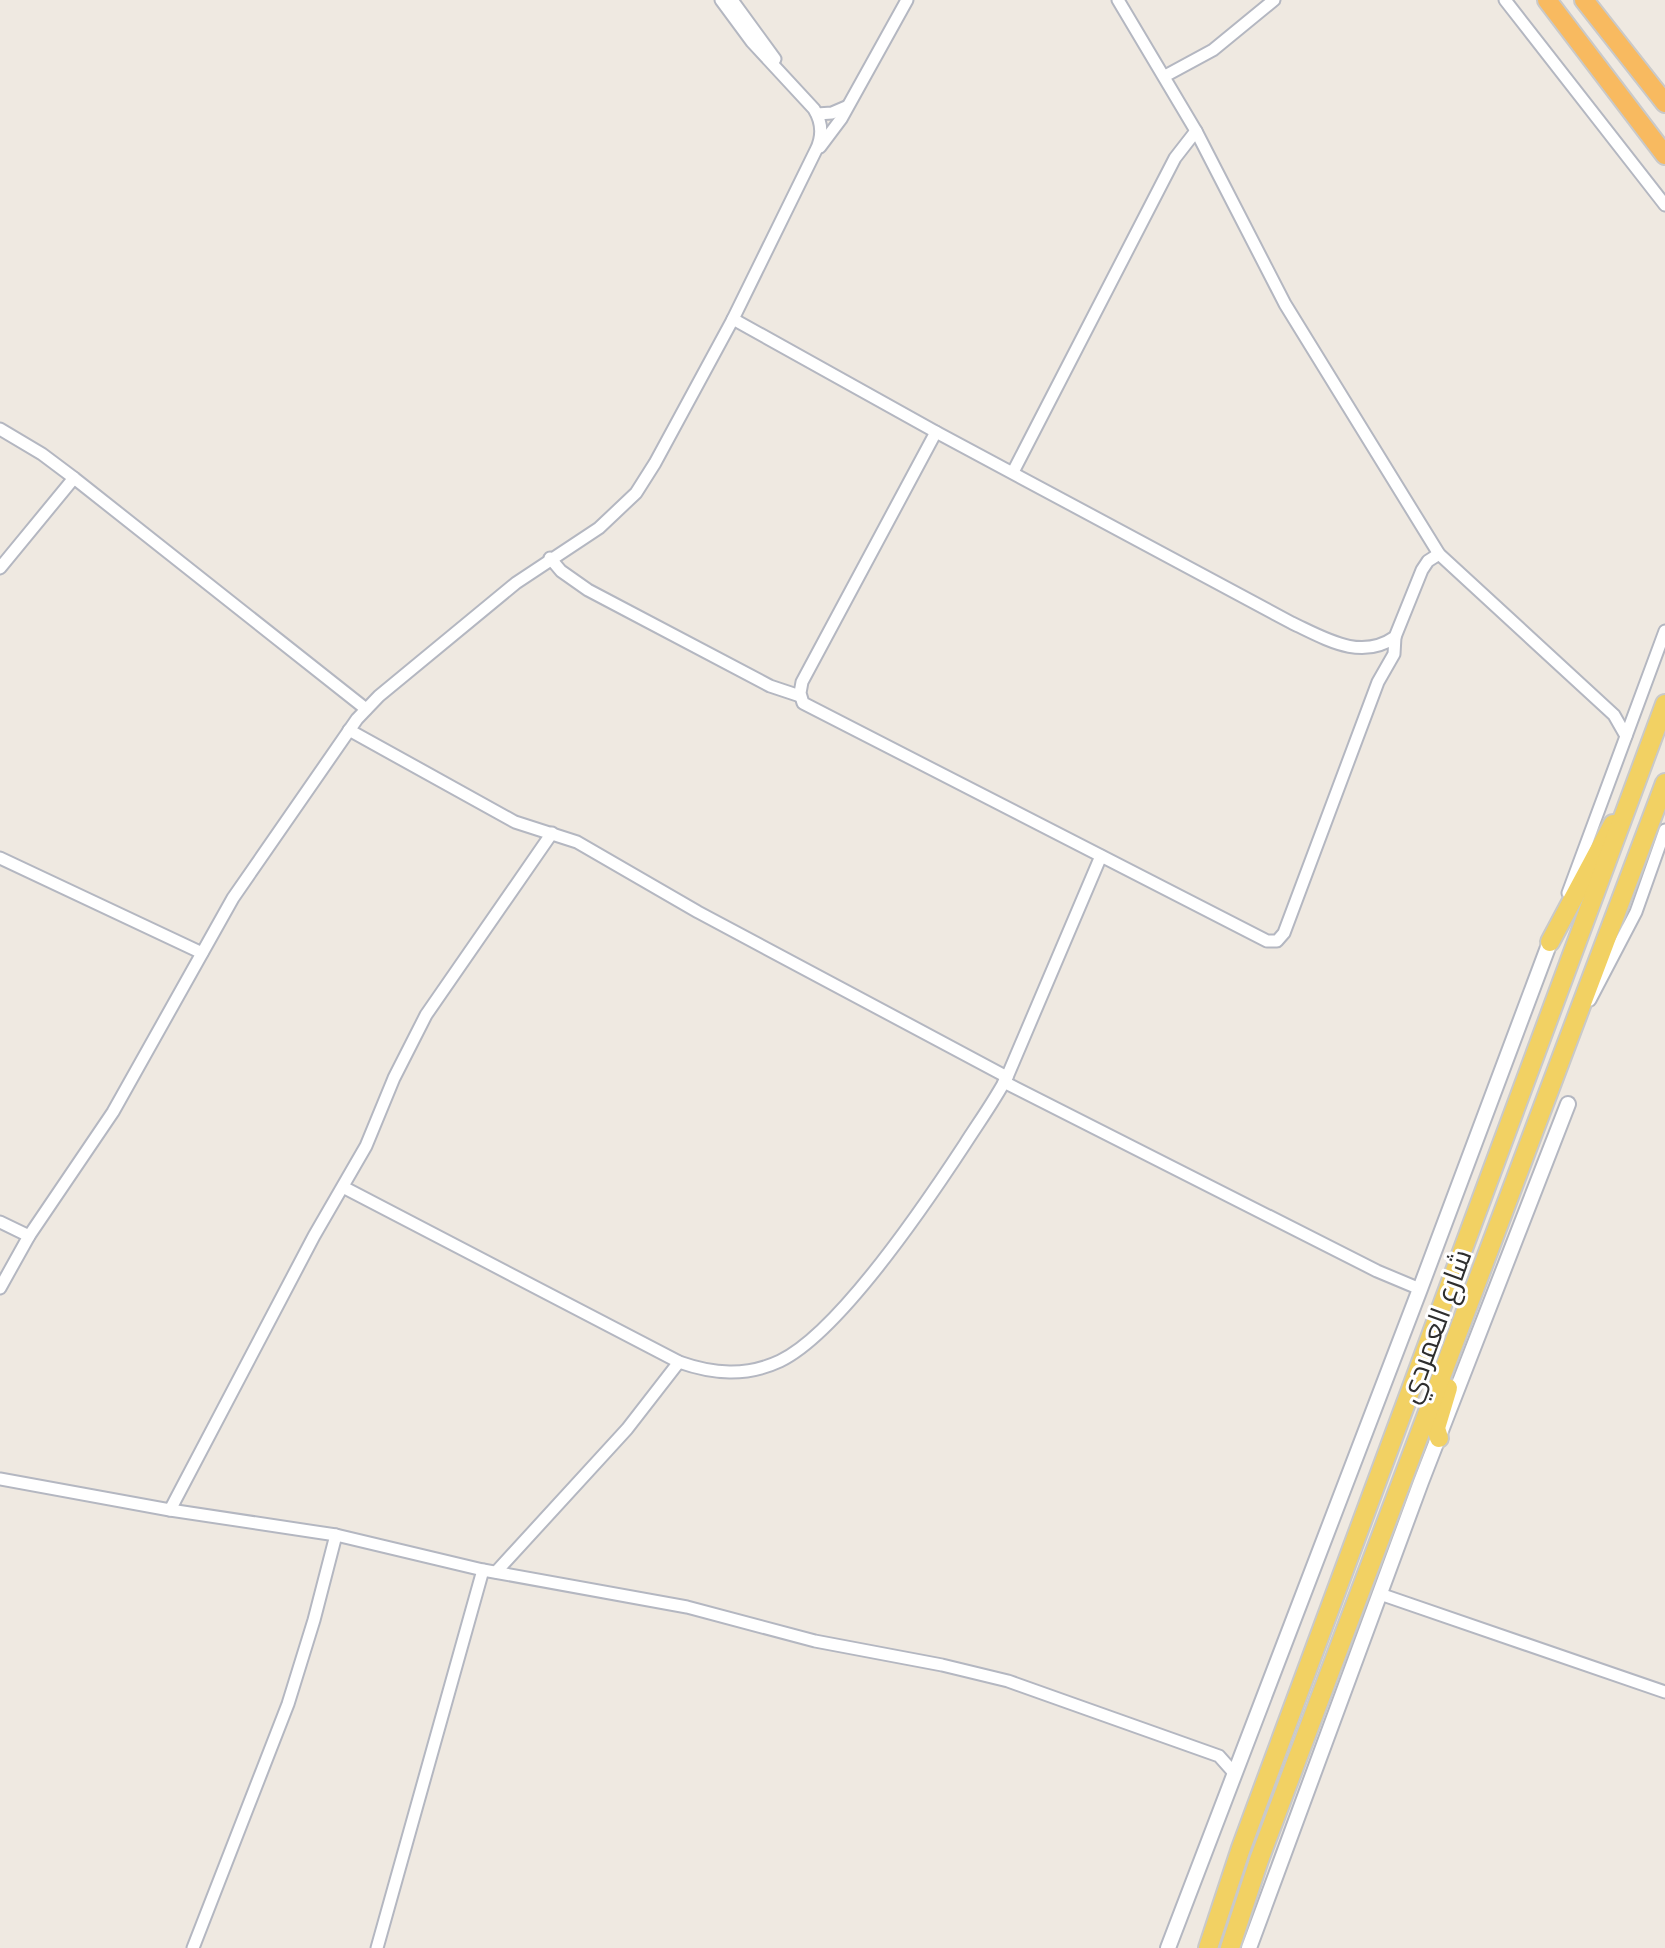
<svg xmlns="http://www.w3.org/2000/svg" width="1665" height="1948" viewBox="0 0 1665 1948" font-family="Helvetica,Cairo,sans-serif">
<rect width="100%" height="100%" fill="#efe9e1"/>
<g fill="none" stroke-linecap="round" stroke-linejoin="round">
<g stroke="#b4b7c1" stroke-width="15">
<g id="minor">
<polyline points="732,0 775,59"/>
<polyline points="1118,0 1196,131 1285,304 1439,554 1614,715 1626,736"/>
<polyline points="1505,0 1665,205"/>
<polyline points="1165,76 1213,50 1274,0"/>
<polyline points="817,114 832,113 846,107"/>
<polyline points="820,147 841,119 907,0"/>
<path d="M 733,319 L 936,432 L 1292,623 C 1326,639 1361,661 1395,637 L 1422,570 L 1428,561 L 1439,554"/>
<polyline points="0,429 42,454 74,478 366,709"/>
<polyline points="936,432 802,682 800,693 803,703 1267,941 1277,941 1284,933 1378,682 1394,654 1395,637"/>
<polyline points="1013,472 1175,158 1196,131"/>
<polyline points="550,558 561,571 588,590 770,686 800,696"/>
<polyline points="0,568 74,478"/>
<polyline points="349,730 515,822 577,842 698,912 1007,1077"/>
<polyline points="0,858 202,953"/>
<polyline points="1568,893 1665,631"/>
<polyline points="1590,1000 1636,912 1665,830"/>
<polyline points="1004,1082 1377,1271 1420,1289"/>
<path d="M 343,1187 L 679,1362 C 713,1374 746,1377 780,1361 C 840,1332 927,1202 965,1144 C 979,1122 995,1100 1007,1077 L 1101,856"/>
<polyline points="0,1222 29,1236"/>
<path d="M 0,1288 L 29,1236 L 113,1112 L 233,898 L 357,719 L 379,696 L 516,583 L 599,528 L 636,493 L 655,463 L 733,319 L 816,150 C 823,136 822,122 814,109 L 752,42 L 721,0"/>
<polyline points="0,1479 170,1510 336,1535 483,1570 687,1607 815,1641 942,1665 1008,1681 1219,1756 1235,1774"/>
<polyline points="170,1510 314,1236 366,1146 394,1078 426,1015 552,833"/>
<polyline points="496,1572 627,1429 679,1362"/>
<polyline points="1380,1594 1665,1692"/>
<polyline points="193,1948 288,1704 314,1620 336,1535"/>
<polyline points="377,1948 483,1570"/>
</g>
</g>
<g stroke="#b4b7c1" stroke-width="18">
<g id="tertiary">
<polyline points="1168,1948 1420,1289 1550,942"/>
<polyline points="1249,1948 1421,1482 1568,1104"/>
</g>
</g>
<g stroke="#c9c9c9" stroke-width="22">
<g id="primary">
<polyline points="1550,942 1613,824"/>
<polyline points="1439,1438 1436,1428 1448,1388"/>
<polyline points="1208,1948 1241,1848 1665,704"/>
<polyline points="1230,1948 1259,1860 1665,783"/>
</g>
</g>
<g stroke="#c9c9c9" stroke-width="22">
<g id="trunk">
<polyline points="1547,0 1665,155"/>
<polyline points="1584,0 1665,103"/>
</g>
</g>
<use href="#minor" stroke="#fff" stroke-width="11"/>
<use href="#tertiary" stroke="#fff" stroke-width="14"/>
<use href="#primary" stroke="#f2d163" stroke-width="18"/>
<use href="#trunk" stroke="#f8ba60" stroke-width="18"/>
</g>
<g text-anchor="middle" stroke-width="6" stroke-linejoin="round" paint-order="stroke">
<g font-size="28" fill="#2e2e2e" stroke="#fff">
<text transform="translate(1435 1326) rotate(-70)" y="10">شارع العمردي</text>
</g>
</g>
</svg>
